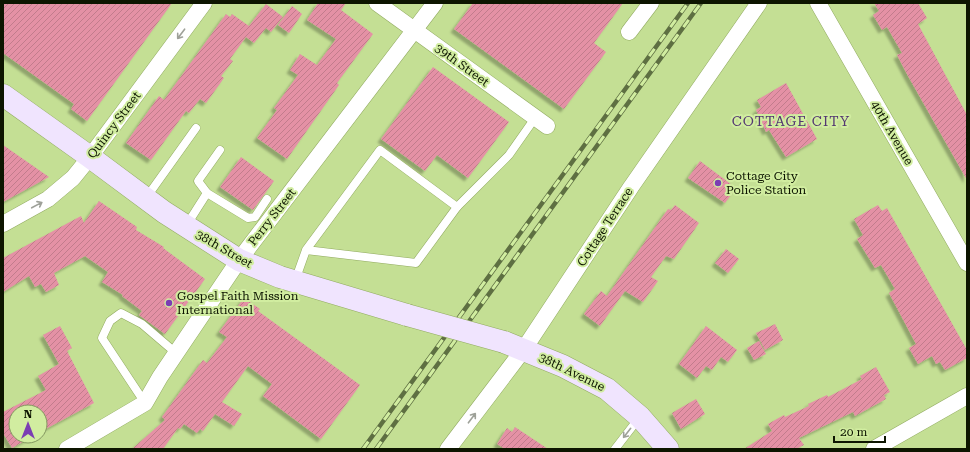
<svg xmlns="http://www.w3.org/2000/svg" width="970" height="452" viewBox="0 0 970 452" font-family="'Roboto Serif',serif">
<defs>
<pattern id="building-hatch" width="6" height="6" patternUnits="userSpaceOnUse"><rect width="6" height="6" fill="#e491a5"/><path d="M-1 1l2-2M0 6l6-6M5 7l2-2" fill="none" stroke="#c27c8c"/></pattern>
<filter id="shadow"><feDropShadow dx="-3.5" dy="3.5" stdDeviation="1" flood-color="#0004"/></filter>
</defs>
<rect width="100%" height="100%" fill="#c4df94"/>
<g fill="url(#building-hatch)" filter="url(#shadow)">
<polygon points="3,3 172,3 87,121 71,109 74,104 3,53"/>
<polygon points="318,3 346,3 341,10 373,34 337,83 339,85 287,159 257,138 277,110 274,108 298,75 290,70 300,54 317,65 336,39 307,20"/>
<polygon points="473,3 623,3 594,43 606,52 564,109 454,29"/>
<polygon points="874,3 918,3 927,18 918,24 967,115 967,180 908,76 897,55 902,53 887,27 882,30 873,15 879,11"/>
<polygon points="266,4 283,17 271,32 266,28 254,43 246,37 230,59 233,61 221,76 224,78 206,103 200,99 189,113 186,111 151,160 126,143 159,96 164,100 226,14 230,17 232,14 249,26"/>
<polygon points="292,6 302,14 289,33 278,25"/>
<polygon points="433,67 509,122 468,178 437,155 425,171 381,139"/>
<polygon points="786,83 817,139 786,157 769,130 766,132 756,110 761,107 757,100"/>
<polygon points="3,145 49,177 3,202"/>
<polygon points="241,157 274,181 253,210 220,187"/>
<polygon points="700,161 736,188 725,203 688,178"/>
<polygon points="99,201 137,227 136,230 164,247 163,248 205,279 165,334 139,315 142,311 122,296 123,295 102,282 108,272 85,256 54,273 59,285 46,292 41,284 35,287 29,276 3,292 3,258 81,216 84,223"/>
<polygon points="675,205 699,223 674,259 666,256 651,277 658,281 643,302 625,291 600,326 584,314 601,291 607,296 668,209 671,210"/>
<polygon points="878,205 882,211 887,208 967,350 967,358 945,370 940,362 936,364 932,356 918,364 909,348 916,344 889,293 895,289 881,265 875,268 857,239 863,235 854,219"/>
<polygon points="726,249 739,259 728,273 715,263"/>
<polygon points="244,298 260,309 258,311 360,385 321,439 263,396 272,384 248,366 222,402 242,414 234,426 215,414 203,431 200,429 197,433 184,424 180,429 178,428 163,449 132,449 165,420 162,417 203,360 207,363 227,337 219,332"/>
<polygon points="775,324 783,340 765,350 756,333"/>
<polygon points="60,326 72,348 67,351 94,403 40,432 40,412 16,412 16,436 33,436 12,448 3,433 3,412 46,390 38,376 59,364 43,335"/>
<polygon points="706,326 737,350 728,362 721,357 712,370 706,366 697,378 679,364"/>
<polygon points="759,341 766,354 754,360 747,348"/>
<polygon points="876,367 890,392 884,395 886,399 855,416 853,412 799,438 804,445 796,449 744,449 772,431 768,424 784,415 785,417 809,406 808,404 827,395 828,397 862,379 860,376"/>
<polygon points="696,399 705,414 681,429 672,413"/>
<polygon points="515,427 548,449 505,449 497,444 507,428 512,432"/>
</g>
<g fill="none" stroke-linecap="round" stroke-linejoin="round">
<g stroke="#92ab61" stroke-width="9">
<g id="lane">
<polyline points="207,193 248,218 255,217 267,199"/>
<polyline points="146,198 196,128"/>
<polyline points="457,207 509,155 535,118"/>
<polyline points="186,226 207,193 198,181 220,150"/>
<polyline points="295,281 306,250 380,150 457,207 416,263 306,250"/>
<polyline points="145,403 102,338 110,321 121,313 142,324 176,353"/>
<polyline points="615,449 639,418"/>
</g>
</g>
<g stroke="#92ab61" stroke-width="17">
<g id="street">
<polyline points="377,3 547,126"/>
<polyline points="818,3 967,263"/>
<polyline points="629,32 651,3"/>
<polyline points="3,224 48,199 73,178 90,157 204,3"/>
<polyline points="67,449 145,403 160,377 239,260 435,3"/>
<polyline points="448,449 524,349 631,187 759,3"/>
<polyline points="874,449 967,396"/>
</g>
</g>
<g stroke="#92ab61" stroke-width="23">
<g id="secondary">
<polyline points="3,95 90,157 164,212 239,260 280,277 407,315"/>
<polyline points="504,342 563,366 607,389 640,417 668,449"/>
</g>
</g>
<use href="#lane" stroke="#fff" stroke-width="8"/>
<use href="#street" stroke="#fff" stroke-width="16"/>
<use href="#secondary" stroke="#f0e4fe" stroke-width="22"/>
<g stroke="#5e6f42" stroke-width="4.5">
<g id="rail">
<polyline points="363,449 688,3"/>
<polyline points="376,449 701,3"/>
</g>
</g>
<use href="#rail" stroke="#d1eda0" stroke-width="3" stroke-dasharray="9" stroke-linecap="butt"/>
<g stroke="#92ab61" stroke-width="23" stroke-linecap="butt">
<polyline id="secondary-bridge" points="407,315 504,342"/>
</g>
<use href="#secondary-bridge" stroke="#f0e4fe" stroke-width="22"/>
</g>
<defs><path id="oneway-shaft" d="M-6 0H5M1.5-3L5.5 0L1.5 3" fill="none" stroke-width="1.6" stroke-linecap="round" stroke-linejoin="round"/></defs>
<g stroke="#9ea199">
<use href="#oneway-shaft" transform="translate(181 34) rotate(127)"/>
<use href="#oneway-shaft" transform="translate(37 205) rotate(-28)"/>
<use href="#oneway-shaft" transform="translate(472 418) rotate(-53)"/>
<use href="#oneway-shaft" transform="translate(627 433) rotate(128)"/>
</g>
<g fill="#7b3eb3" stroke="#d1eda0" stroke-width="1.5">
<circle cx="718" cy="183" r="4"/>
<circle cx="169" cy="303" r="4"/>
</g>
<g text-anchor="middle" stroke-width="4" stroke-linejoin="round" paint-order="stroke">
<g font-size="12" fill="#0d1500" stroke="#d1eda0">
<text transform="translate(462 65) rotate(36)" y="4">39th Street</text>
<text transform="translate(114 125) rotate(-53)" y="4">Quincy Street</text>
<text transform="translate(892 133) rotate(60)" y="4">40th Avenue</text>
<text transform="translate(272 217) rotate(-52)" y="4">Perry Street</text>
<text transform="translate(605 227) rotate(-57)" y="4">Cottage Terrace</text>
<text transform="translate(224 249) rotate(30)" y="4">38th Street</text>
<text transform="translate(572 372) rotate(26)" y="4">38th Avenue</text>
</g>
<g font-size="12" fill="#0d1500" stroke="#d1eda0" text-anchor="start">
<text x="726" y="180">Cottage City<tspan x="726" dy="14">Police Station</tspan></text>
<text x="177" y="300">Gospel Faith Mission<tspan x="177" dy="14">International</tspan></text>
</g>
<g font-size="14" letter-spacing="1" fill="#533771" stroke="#d1eda0">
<text x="791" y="126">COTTAGE CITY</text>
</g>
</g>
<rect width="970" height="452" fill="none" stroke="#0d1500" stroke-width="8"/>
<g transform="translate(28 424)"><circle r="19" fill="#d1eda0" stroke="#839760"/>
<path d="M0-3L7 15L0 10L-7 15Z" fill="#7b3eb3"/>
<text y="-6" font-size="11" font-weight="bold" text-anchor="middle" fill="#0d1500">N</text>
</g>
<path d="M834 436v6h51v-6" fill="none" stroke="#0d1500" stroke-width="2"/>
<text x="840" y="436" font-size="12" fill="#0d1500" stroke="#d1eda0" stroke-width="3" paint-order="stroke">20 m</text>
</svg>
